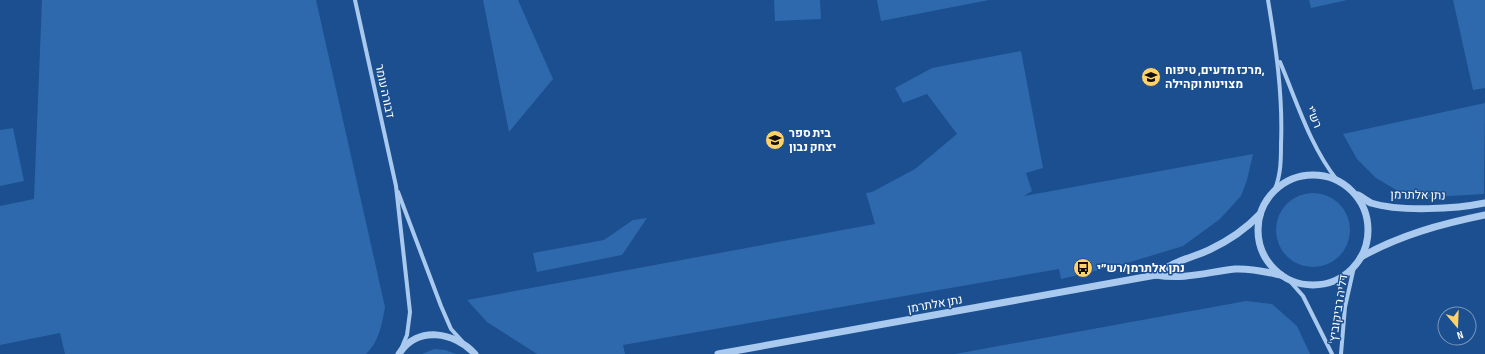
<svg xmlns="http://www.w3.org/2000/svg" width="1485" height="354" viewBox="0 0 1485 354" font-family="'Sofia Sans Condensed',Heebo,sans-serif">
<rect width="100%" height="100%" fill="#1b4f8f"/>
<g fill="#2e69ad">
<path d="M 42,0 L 316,0 L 385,307 C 382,324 379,342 366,354 L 65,354 L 60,333 L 0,345 L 0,206 L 34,199 Z"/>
<polygon points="483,0 518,0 553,79 509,132"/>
<polygon points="774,0 820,0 821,19 775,21"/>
<polygon points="877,0 989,0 881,21"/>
<polygon points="1309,0 1347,0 1311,8"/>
<polygon points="1453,0 1485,0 1485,88 1473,90"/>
<polygon points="1021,51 1043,168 1026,173 1032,191 1024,196 1253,154 1247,180 1241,196 1220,219 1183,246 1124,264 1061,279 1059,269 623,345 625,354 537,354 487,322 467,300 875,224 866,193 872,192 915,169 957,134 927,94 903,103 895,88 932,68"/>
<polygon points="1485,103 1484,194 1415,198 1398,191 1376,178 1357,159 1343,134"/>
<polygon points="13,128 24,181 0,186 0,130"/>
<circle cx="1313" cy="230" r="37"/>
<polygon points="647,218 622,255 537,272 533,253 604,240 633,220"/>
<polygon points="1246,301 1272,304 1297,326 1310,354 955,354"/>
<polygon points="434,349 445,350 456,354 422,354"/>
</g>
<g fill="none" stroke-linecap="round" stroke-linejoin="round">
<g stroke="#a9c9ee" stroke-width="4">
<polyline points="355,0 396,186 410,312 407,335 402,347"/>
<path d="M 1268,0 C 1276,48 1283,95 1281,144 C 1281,159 1281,174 1275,189"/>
<path d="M 1280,62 C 1297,102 1310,146 1337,180"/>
<polyline points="398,192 441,306 451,329 462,341"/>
<polyline points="1288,279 1303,296 1332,354"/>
<polyline points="1341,354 1345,307 1354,267"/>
</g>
<g stroke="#a9c9ee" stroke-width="7">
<circle cx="1313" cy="230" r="55"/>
<path d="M 1358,195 C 1362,197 1367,201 1371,203 C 1400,212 1456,209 1485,203"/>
<path d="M 1361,257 C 1400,235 1441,224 1485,215"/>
<path d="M 1156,275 C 1175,260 1189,259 1209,250 C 1228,241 1246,229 1260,214"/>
<path d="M 399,354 C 417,325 455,332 475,354"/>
<path d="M 718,354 L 1156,275 C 1183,280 1208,272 1235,269 C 1251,268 1266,272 1281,275"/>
</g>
</g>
<defs>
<g id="school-disc" transform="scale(1)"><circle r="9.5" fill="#ffd166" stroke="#1b4f8f"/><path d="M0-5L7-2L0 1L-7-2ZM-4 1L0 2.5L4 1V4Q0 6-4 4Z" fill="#111"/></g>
<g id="bus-disc" transform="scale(1)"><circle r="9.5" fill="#ffd166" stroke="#1b4f8f"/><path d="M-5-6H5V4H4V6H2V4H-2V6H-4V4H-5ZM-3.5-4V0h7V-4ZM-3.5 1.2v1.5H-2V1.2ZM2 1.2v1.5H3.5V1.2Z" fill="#111"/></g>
</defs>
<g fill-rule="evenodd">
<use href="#school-disc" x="1151" y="77"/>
<use href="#school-disc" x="775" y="140"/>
<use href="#bus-disc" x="1083" y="268"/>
</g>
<g text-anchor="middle" stroke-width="3" stroke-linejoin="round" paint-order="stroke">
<g font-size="12" font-weight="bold" fill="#fff" stroke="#1b4f8f" text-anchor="start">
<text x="1165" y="74">מרכז מדעים, טיפוח,<tspan x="1165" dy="14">מצוינות וקהילה</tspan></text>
<text x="789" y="137">בית ספר<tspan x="789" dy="14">יצחק נבון</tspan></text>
<text x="1097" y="272">נתן אלתרמן/רש״י</text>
</g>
<g font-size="12" fill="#fff" stroke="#1b4f8f">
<text transform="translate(385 91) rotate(78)" y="4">דבורה עומר</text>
<text transform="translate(1314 117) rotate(67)" y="4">רש"י</text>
<text transform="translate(1418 195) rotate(1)" y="4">נתן אלתרמן</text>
<text transform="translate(935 304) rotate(-10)" y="4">נתן אלתרמן</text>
<text transform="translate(1338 309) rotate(-81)" y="4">'דליה רביקוביץ</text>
</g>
</g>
<g transform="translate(1457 326) rotate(161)"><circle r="19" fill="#1b4f8f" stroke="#7695bc"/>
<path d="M0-3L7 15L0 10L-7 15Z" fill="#ffd166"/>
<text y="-6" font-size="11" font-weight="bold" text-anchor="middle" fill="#ffffff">N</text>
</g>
</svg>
